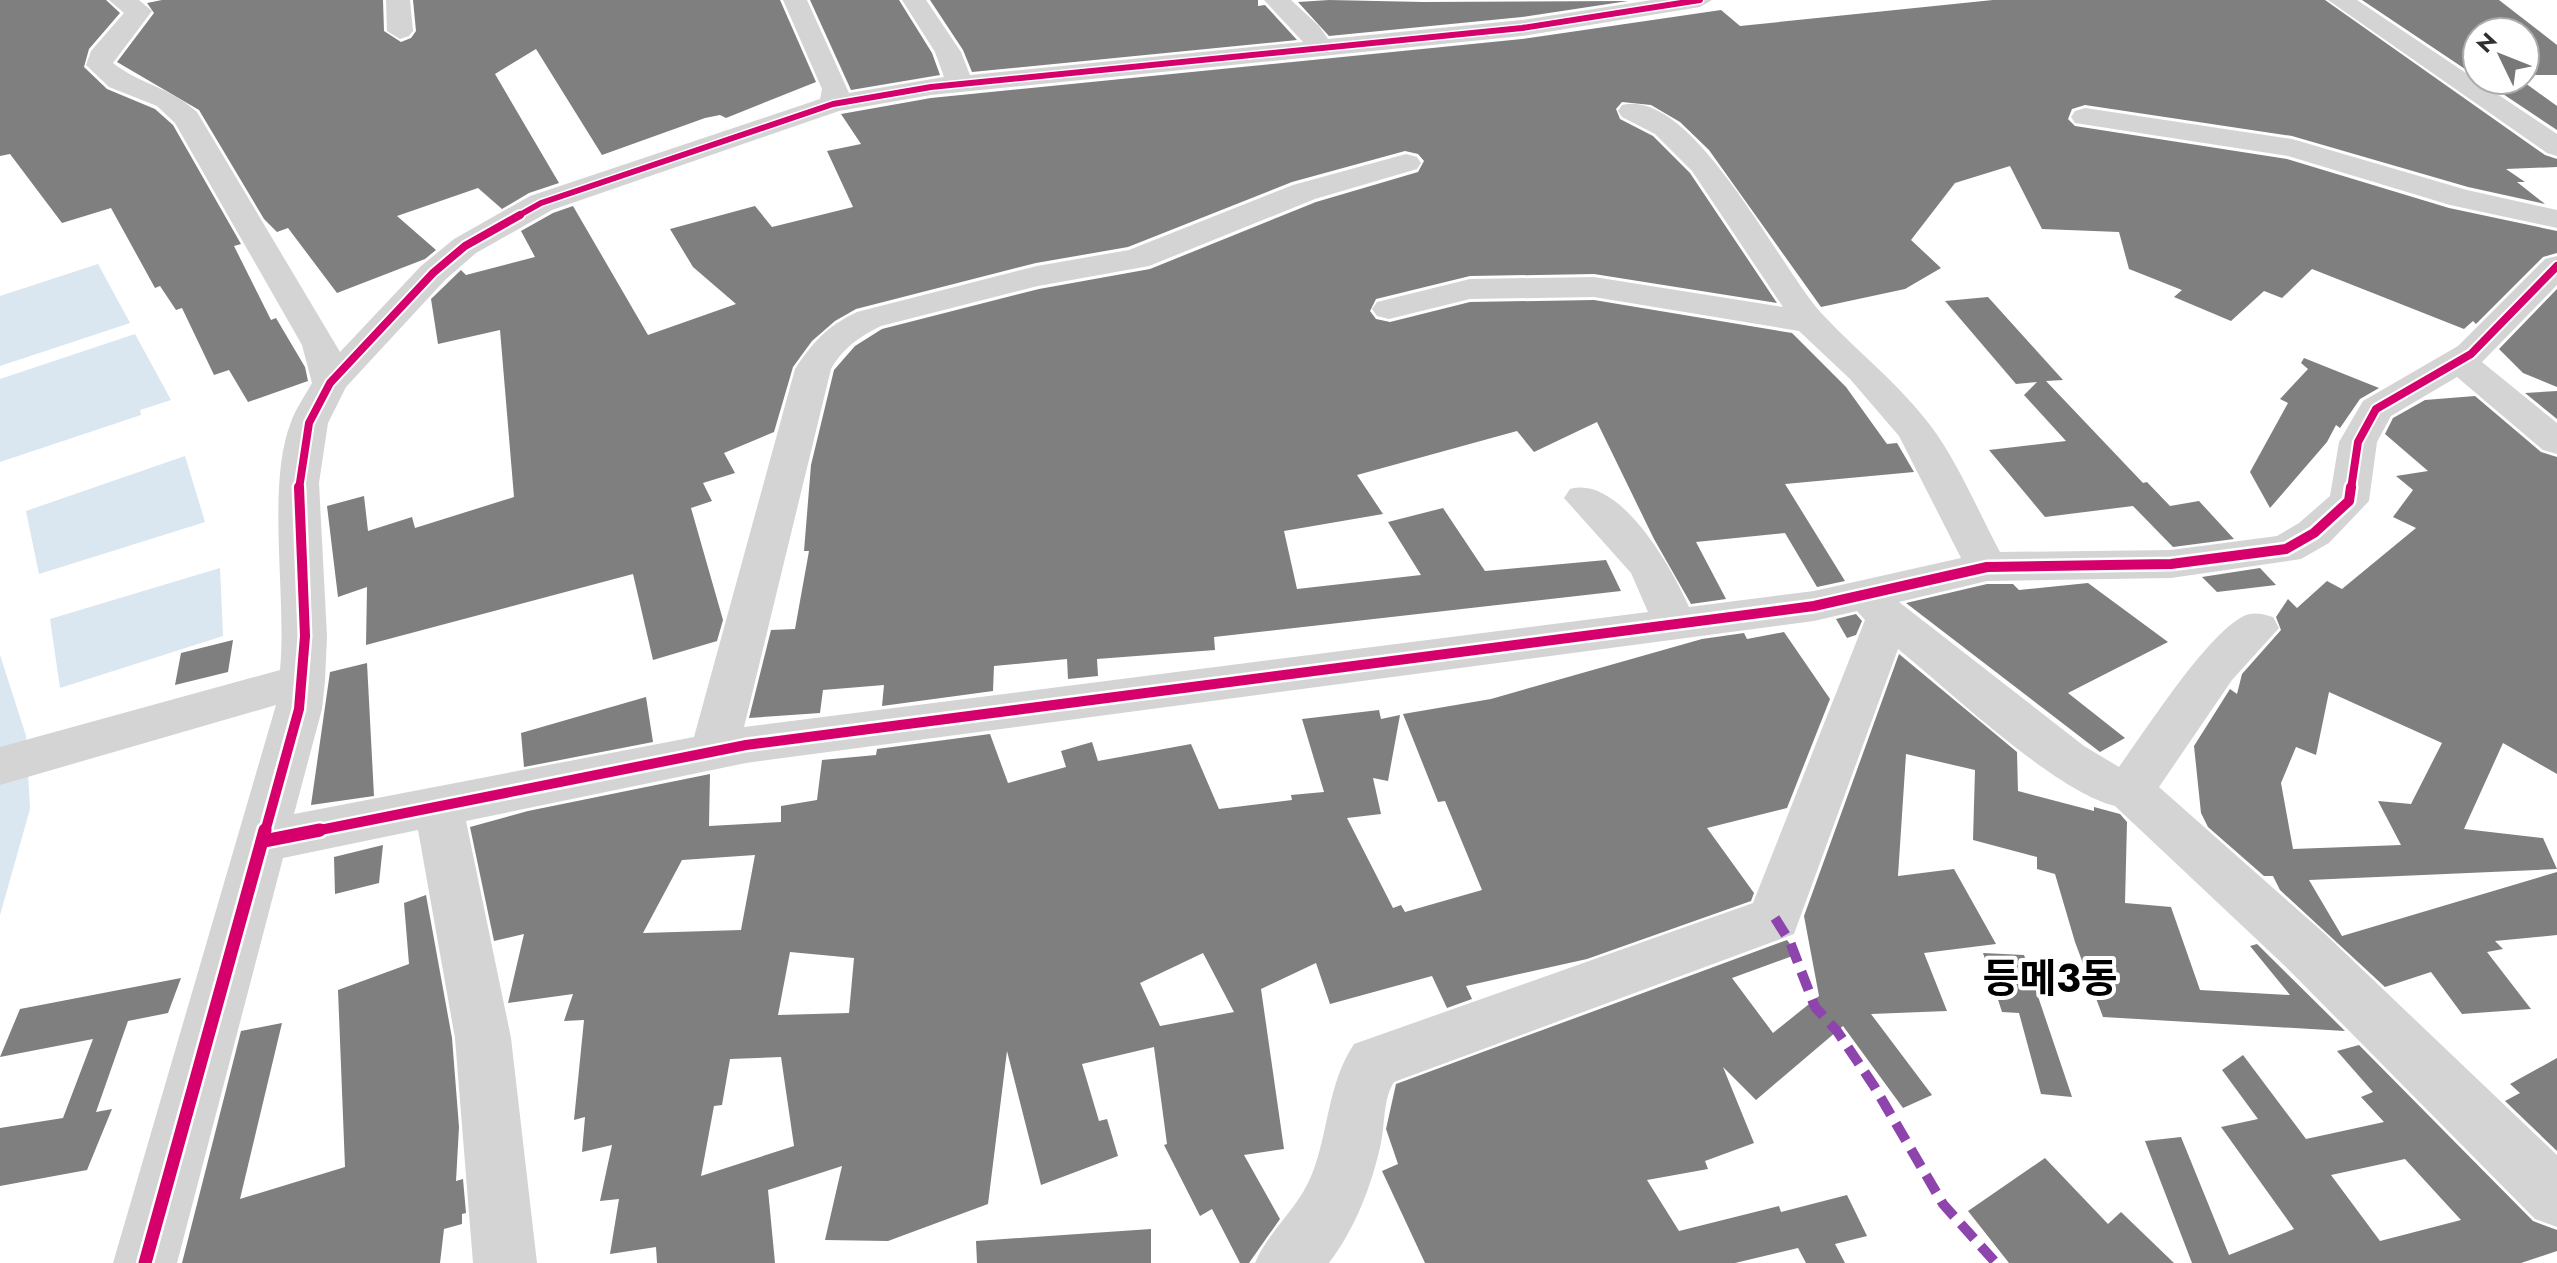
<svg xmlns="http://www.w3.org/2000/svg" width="2557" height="1263" viewBox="0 0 2557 1263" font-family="Jost,'Noto Sans KR',sans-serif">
<rect width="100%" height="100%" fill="#fff"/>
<g fill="#dae6f0">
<polygon points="98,264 130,323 0,366 0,296"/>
<polygon points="135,334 171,400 140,410 141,415 0,462 0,379"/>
<polygon points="185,456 205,522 39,574 26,511"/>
<polygon points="220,568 223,636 60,688 50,619"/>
<polygon points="0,655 26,736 30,809 0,915"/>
</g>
<g fill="#7f7f7f" fill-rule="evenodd">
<polygon points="0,0 106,0 120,13 89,49 84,67 107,89 155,109 173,125 241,244 234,246 271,320 276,318 305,367 308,381 248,402 229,370 214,375 182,308 176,310 160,286 155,288 111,208 62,223 10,154 0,156"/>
<polygon points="162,0 383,0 384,31 401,42 411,38 416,31 413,0 780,0 816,82 726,118 720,115 705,118 602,155 536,49 495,74 559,183 529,193 502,209 478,188 397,216 436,250 425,259 337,293 288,228 277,232 264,219 199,110 117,62 154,13 147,3"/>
<polygon points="810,0 899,0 932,53 940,75 851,90"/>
<polygon points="930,0 1258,0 1258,6 1265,5 1297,40 972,72 963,50"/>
<polygon points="1329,0 1423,2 1628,1 1522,17 1329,36 1298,2"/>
<polygon points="1993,0 2325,0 2545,155 2557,159 2557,167 2506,169 2525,182 2517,182 2545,204 2468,187 2292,136 2085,105 2072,109 2068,119 2075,126 2287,159 2449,208 2557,231 2557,253 2543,257 2476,324 2473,321 2464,329 2312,269 2282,298 2264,291 2231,321 2174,297 2182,290 2129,269 2119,232 2042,229 2010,166 1955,183 1911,240 1941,268 1905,289 1821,307 1709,150 1680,122 1651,105 1622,102 1616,109 1620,119 1653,136 1690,173 1777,303 1594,274 1470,276 1376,299 1370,311 1376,319 1390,322 1470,302 1594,300 1792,333 1846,387 1887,444 1897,443 1914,472 1785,484 1845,581 1817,587 1785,533 1696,542 1726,599 1691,604 1654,539 1597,422 1534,452 1517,431 1357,475 1383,514 1284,531 1297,589 1421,575 1388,522 1443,508 1485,571 1606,560 1621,591 1214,637 1215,650 1097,659 1098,676 1068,679 1067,659 994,666 993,691 882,706 884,685 823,690 820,713 749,718 771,630 795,629 809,551 804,551 811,465 834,370 855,346 882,329 1039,289 1150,269 1316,202 1418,172 1424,161 1418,154 1405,151 1292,182 1128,247 1036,263 856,309 835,321 812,341 793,367 774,432 724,453 735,473 703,483 712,501 691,508 723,620 717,641 653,660 633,574 366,645 367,587 338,597 327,506 364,496 368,531 412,517 415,528 514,497 500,330 438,344 431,299 461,270 466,275 535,257 521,231 553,213 573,206 648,335 736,304 693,267 670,229 755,206 772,227 853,207 827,151 861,144 841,114 931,98 1522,39 1721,10 1740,26"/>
<polygon points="2362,0 2499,0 2557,45 2557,75 2525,75 2525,32 2477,32 2477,77"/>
<polygon points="2482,80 2521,80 2557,106 2557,130"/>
<polygon points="2557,289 2557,387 2523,373 2499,349"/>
<polygon points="1988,297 2063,380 2046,381 2143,483 2147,482 2170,506 2199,501 2234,539 2173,547 2133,506 2045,517 1989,450 2066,441 2024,395 2037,382 2016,384 1945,301"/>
<polygon points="2304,358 2379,388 2360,399 2340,428 2336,425 2327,442 2270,508 2250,472 2288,403 2280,399 2308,369 2301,363"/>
<polygon points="2557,391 2557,419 2525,393"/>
<path d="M 2475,396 L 2541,452 L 2557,457 L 2557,774 L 2503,743 L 2464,829 L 2543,838 L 2557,869 L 2309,880 L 2342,936 L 2557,872 L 2557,935 L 2495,941 L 2503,949 L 2487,952 L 2531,1009 L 2462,1014 L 2431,972 L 2385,987 L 2280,890 L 2273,876 L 2264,876 L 2208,827 L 2201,813 L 2194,746 L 2230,689 L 2237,694 L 2242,674 L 2281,630 L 2276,617 L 2288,599 L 2297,608 L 2327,581 L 2342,589 L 2416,528 L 2393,517 L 2413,490 L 2396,476 L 2428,471 L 2385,434 L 2393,418 L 2425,400 ZM 2329,692 L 2442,743 L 2411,804 L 2378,801 L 2401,845 L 2293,849 L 2281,783 L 2296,747 L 2316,755 Z"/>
<polygon points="2260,568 2276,585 2217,592 2202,577"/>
<polygon points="2088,583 2168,642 2068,693 2125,738 2100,752 1906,603 1987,584 2013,584 2019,590"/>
<polygon points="1856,614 1862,621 1856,635 1847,638 1836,619"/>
<path d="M 1784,632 L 1830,699 L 1787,808 L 1707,828 L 1754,893 L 1751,901 L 1587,959 L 1466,986 L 1472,999 L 1447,1008 L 1432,976 L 1330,1004 L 1316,963 L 1261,989 L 1284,1149 L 1244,1155 L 1280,1219 L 1249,1263 L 1240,1263 L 1212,1209 L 1200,1216 L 1164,1145 L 1167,1144 L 1154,1047 L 1082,1064 L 1099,1121 L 1107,1119 L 1118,1156 L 1041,1185 L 1007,1051 L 988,1204 L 888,1241 L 825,1240 L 842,1166 L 768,1190 L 775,1263 L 657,1263 L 656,1247 L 610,1254 L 619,1199 L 600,1201 L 612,1145 L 582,1152 L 585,1117 L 574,1120 L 584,1020 L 564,1021 L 573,994 L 508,1003 L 524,934 L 494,941 L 470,827 L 528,811 L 710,774 L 709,826 L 781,822 L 781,806 L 817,800 L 822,760 L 876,755 L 877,749 L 990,734 L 1008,783 L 1066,767 L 1061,751 L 1092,742 L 1098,761 L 1191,744 L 1219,809 L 1292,800 L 1291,795 L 1324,792 L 1302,719 L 1379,710 L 1381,719 L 1400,715 L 1388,781 L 1373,778 L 1381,814 L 1347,818 L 1393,908 L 1401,905 L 1405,912 L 1482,890 L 1445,801 L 1438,802 L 1403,714 L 1491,699 L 1702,639 L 1744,633 L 1747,639 ZM 755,855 L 741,930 L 643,933 L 682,860 ZM 790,952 L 854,958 L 849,1013 L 778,1015 ZM 1203,953 L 1234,1012 L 1160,1026 L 1140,983 ZM 781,1057 L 794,1146 L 701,1176 L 714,1106 L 722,1105 L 730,1059 Z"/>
<polygon points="233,640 228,672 175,685 181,653"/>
<polygon points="1899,654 2017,752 2018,791 2094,811 2094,807 2120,814 2127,822 2125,903 2171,907 2200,990 2290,995 2250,946 2257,944 2345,1031 2103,1017 2075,942 2055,874 2037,869 2037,857 1973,840 1975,770 1906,754 1898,876 1954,869 1996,944 1924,953 1947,1011 1871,1014 1932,1095 1903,1108 1843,1026 1756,1100 1723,1067 1754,1143 1705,1161 1708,1169 1647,1180 1679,1231 1779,1206 1781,1212 1847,1195 1867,1236 1835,1244 1845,1263 1806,1263 1798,1248 1735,1263 1425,1263 1382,1171 1398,1164 1386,1129 1396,1084 1787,940 1798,954 1732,978 1773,1033 1819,996 1804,916"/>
<polygon points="367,663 374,796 311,805 330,672"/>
<polygon points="646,697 653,742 524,767 521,733"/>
<polygon points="383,845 379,883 335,894 334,857"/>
<polygon points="426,895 452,1038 459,1127 456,1181 463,1179 466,1213 462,1214 462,1224 444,1229 440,1263 182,1263 241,1031 282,1023 240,1199 345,1167 338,990 409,964 404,903"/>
<polygon points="1983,953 2024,955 2072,1097 2041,1094 2019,1013 2002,1012"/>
<polygon points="181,978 168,1013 128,1021 96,1112 112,1109 87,1170 0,1186 0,1128 63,1118 93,1039 0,1057 20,1009"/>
<path d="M 2359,1045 L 2533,1221 L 2557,1230 L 2557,1251 L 2521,1263 L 2192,1263 L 2145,1141 L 2181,1137 L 2229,1255 L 2294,1229 L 2221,1127 L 2258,1119 L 2222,1070 L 2243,1055 L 2306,1139 L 2384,1122 L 2361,1097 L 2373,1092 L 2337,1051 ZM 2405,1159 L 2461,1220 L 2380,1241 L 2331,1175 Z"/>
<polygon points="2557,1058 2557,1151 2505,1101 2520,1093 2510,1084"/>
<polygon points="2045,1158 2108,1224 2121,1212 2174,1263 2009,1263 1968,1211"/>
<polygon points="1151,1229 1151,1263 977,1263 976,1241"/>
</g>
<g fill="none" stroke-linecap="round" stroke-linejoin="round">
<g fill="#d4d4d4" fill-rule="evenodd">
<path d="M 109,0 L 139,0 L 152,11 L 113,63 C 141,85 168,86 197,112 L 340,352 L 421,266 L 454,239 L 530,196 L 820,99 L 822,89 L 783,0 L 807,0 L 849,93 L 944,77 L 935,52 L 902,0 L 926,0 L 961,52 L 970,75 L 1303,42 L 1264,0 L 1291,0 L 1319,26 L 1328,39 L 1522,20 L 1652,0 L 1712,0 L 1700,7 L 1522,36 L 931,95 L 839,111 L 552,210 L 476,253 L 445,280 L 346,387 L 328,423 L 319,483 L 327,636 L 325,681 L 322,709 L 294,814 L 694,737 L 795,369 C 813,342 827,326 857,312 L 1037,266 L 1129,250 L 1293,185 L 1406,154 L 1417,157 L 1421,163 L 1417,169 L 1315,199 L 1149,266 L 1038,286 L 881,326 C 859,337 844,347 831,369 L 744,727 L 1648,612 L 1631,573 L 1564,498 L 1570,489 C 1620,475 1672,568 1689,607 L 1814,591 L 1961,558 L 1899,436 L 1850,379 L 1799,331 L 1594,297 L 1470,299 L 1389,319 L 1377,316 L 1372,309 L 1377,302 L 1470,279 L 1594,277 L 1783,307 L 1692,171 L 1655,134 L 1622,117 L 1618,111 L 1622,105 C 1694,87 1781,272 1824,316 C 1859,353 1899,384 1930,425 C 1958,462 1978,511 2000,552 L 2171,550 L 2277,536 L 2299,523 L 2330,496 L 2339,442 L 2363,401 L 2458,346 L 2545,259 L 2557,256 L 2557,285 L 2482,362 L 2557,423 L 2557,454 L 2543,450 L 2457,377 L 2391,416 L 2377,442 L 2369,501 L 2329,543 L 2301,559 L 2171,578 L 1987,581 L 1899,602 L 2084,746 L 2119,767 C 2146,730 2205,637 2242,617 C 2253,611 2262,614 2273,617 L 2279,628 L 2232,680 L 2159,787 L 2324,933 L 2557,1155 L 2557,1227 L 2535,1219 L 2286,967 L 2115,806 C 2054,791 1950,691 1898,649 L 1794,934 L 1394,1082 C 1383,1099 1385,1124 1381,1143 C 1372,1185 1355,1229 1329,1263 L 1255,1263 C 1269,1230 1299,1208 1312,1174 C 1329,1131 1327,1085 1354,1044 L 1753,903 L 1865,620 L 1857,611 L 1814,621 L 746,763 L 466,821 L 511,1038 L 537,1263 L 473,1263 L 455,1038 L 418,830 L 283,858 L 177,1263 L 113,1263 L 276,705 L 0,785 L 0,747 L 280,670 C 287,598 266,485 291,422 C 296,408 305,396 312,383 L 302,345 L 175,123 L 157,106 L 109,87 L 86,65 L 91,51 L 124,13 Z"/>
<polygon points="386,0 410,0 413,31 409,36 400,39 387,31"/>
<polygon points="2328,0 2357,0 2557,134 2557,156 2547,153"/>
<polygon points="2085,108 2292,139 2467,190 2557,210 2557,228 2450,205 2288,156 2075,123 2071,117 2075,111"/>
</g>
<polyline stroke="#8e44ad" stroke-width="10" stroke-dasharray="20 10" stroke-linecap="butt" points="1775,918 1790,942 1815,1007 1837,1031 1874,1086 1943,1204 1996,1263"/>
<g stroke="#fff" stroke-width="9">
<polyline id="cycleway-far3" points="516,217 541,203 833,104 931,87 1522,28 1700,0"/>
</g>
<g stroke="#fff" stroke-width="12">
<g id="cycleway-far2">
<polyline points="299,489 309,423 330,383 433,273 465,246 520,215"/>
<polyline points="2351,489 2358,442 2376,409 2471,354 2557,266"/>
</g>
</g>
<g stroke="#fff" stroke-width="15">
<g id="cycleway-far1">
<polyline points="265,832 299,709 305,636 299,487"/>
<polyline points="310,832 746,745 1814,606 1987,567 2171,564 2286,549 2314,533 2349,501 2351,487"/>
</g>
</g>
<g stroke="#fff" stroke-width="18">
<g id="cycleway">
<polyline points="264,841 320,830"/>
<polyline points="145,1263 265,830"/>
</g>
</g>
<use href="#cycleway-far3" stroke="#d6006c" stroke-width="6"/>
<use href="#cycleway-far2" stroke="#d6006c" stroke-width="8"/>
<use href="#cycleway-far1" stroke="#d6006c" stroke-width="10"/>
<use href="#cycleway" stroke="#d6006c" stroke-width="13"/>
</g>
<g text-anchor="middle" stroke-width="8" stroke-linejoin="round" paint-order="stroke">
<g font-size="40" font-weight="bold" fill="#000" stroke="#fff">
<text x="2050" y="992">등메3동</text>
</g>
</g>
<g transform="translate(2501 56) rotate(313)"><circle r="38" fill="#ffffff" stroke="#acacac" stroke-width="2"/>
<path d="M0-6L14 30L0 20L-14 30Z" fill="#787878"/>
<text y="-12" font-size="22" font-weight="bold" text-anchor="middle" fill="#2f2f2f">N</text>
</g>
</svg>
